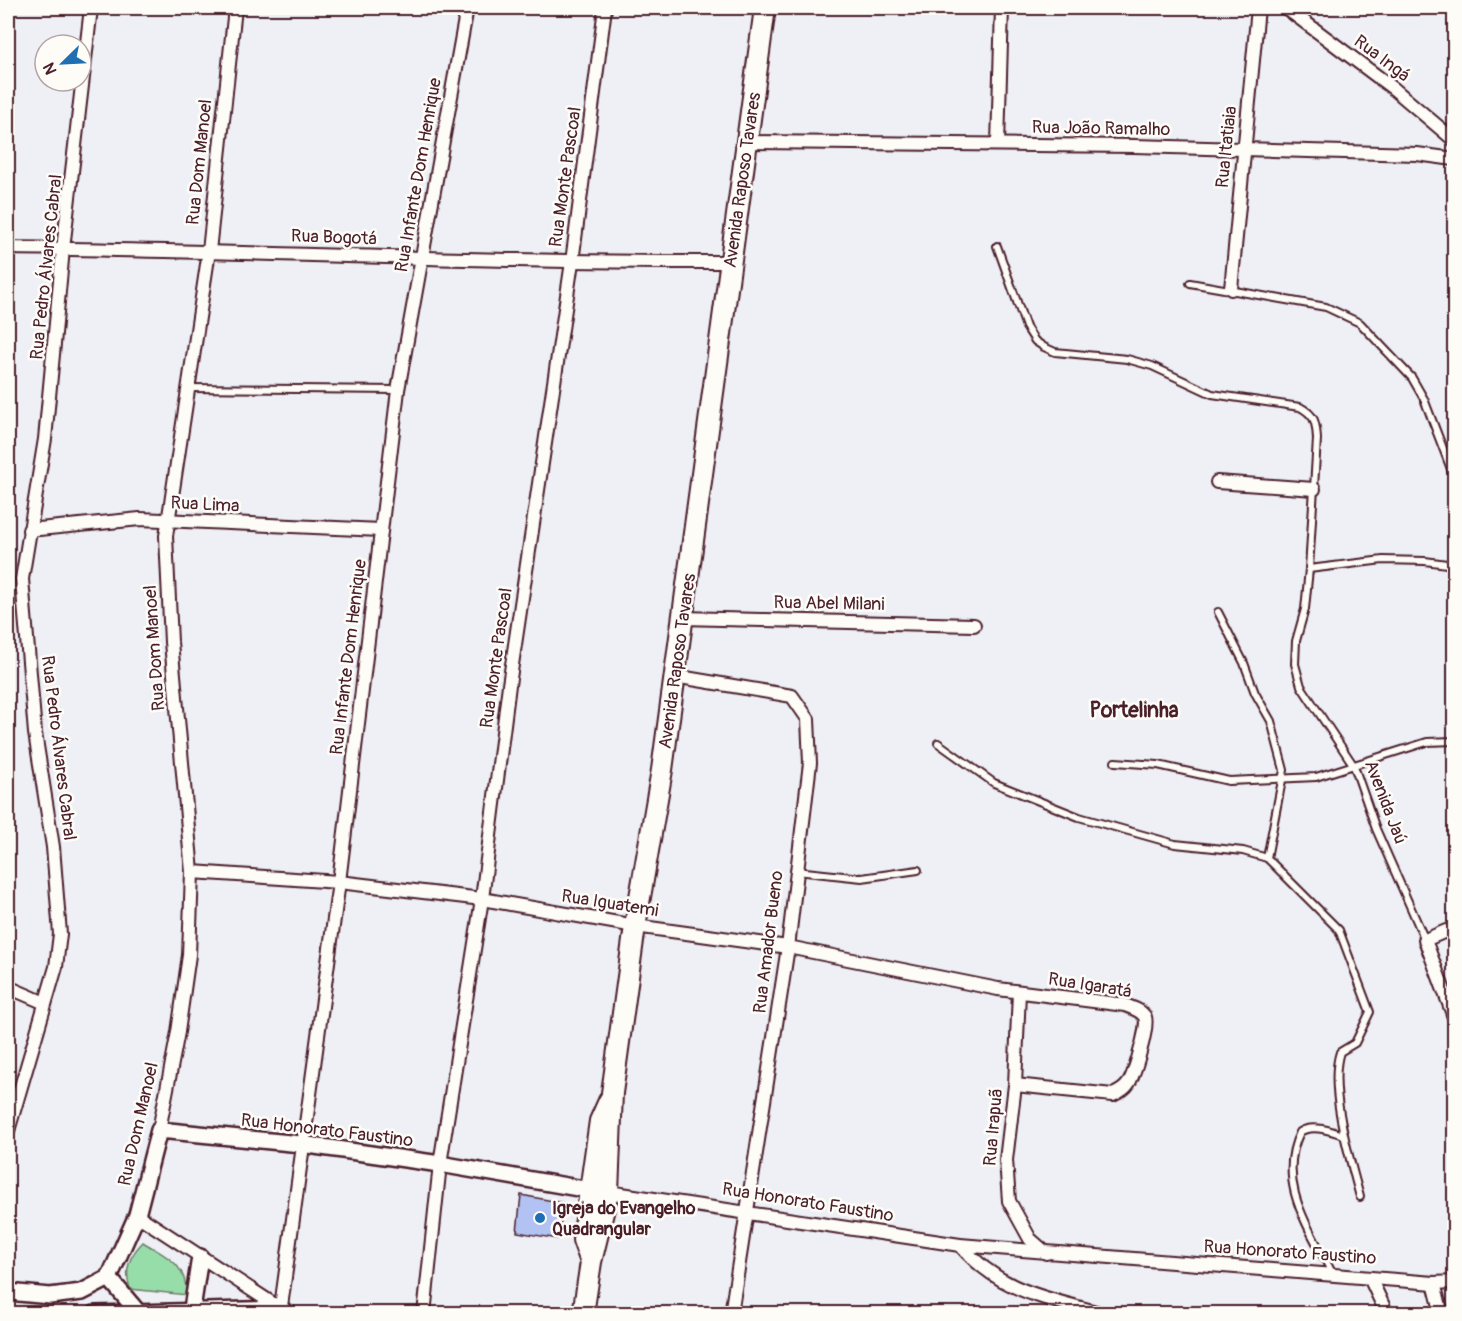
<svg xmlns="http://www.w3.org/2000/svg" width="1462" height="1321" viewBox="0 0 1462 1321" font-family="Pangolin,sans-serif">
<rect width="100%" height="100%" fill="#eef0f6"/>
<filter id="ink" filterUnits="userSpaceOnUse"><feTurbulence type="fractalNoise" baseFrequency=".0167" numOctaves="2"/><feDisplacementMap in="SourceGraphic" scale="12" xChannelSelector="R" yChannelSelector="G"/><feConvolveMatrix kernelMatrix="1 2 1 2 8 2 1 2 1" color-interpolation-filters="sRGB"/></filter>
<g filter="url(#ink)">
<path fill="#97ddaa" stroke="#707e6a" stroke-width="1.5" d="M 143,1242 C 168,1258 185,1262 187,1295 L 130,1289 C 124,1270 129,1256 143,1242 Z"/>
<polygon fill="#b2c2f2" stroke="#4a1f2b" stroke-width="1.5" points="521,1195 564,1203 558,1239 517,1232"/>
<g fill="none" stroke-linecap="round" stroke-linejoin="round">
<g stroke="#4a1f2b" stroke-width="10">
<g id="service">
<path d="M 997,246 L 1026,327 L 1035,341 L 1044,347 L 1055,352 L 1127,359 L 1152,366 L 1212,394 L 1300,407 C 1315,415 1316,422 1317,439 L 1309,569 L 1305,609 L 1296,641 L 1295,664 L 1301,686 L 1354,766 L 1376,829 L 1425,940"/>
<polyline points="1190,283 1326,307 1360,323 1412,378 1424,399 1454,477"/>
<polyline points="189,388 397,390"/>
<polyline points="1309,569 1383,560 1425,561 1454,565"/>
<polyline points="1218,612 1244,663 1255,693 1271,721 1284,770 1267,858"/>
<path d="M 938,743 L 994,783 L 1079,817 L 1175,844 L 1243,851 L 1267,858 L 1339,930 L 1370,1012 L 1355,1043 L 1340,1052 C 1328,1088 1350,1159 1360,1197"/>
<polyline points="1115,762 1158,765 1229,781 1316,777 1427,742 1454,741"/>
<polyline points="796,871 862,878 918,870"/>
<path d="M 1333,1275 C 1311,1230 1275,1184 1300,1132 C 1313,1124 1330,1131 1344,1135"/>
</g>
</g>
<g stroke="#4a1f2b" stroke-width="16">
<g id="minor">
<polyline points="1286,8 1394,89 1454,140"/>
<polyline points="747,142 1134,146 1417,154 1454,159"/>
<polyline points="998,144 1002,8"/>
<path d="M 8,248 C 249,251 490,263 731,262"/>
<polyline points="1231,289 1258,8"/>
<polyline points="1217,482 1314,489"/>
<polyline points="29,530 140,519 381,530"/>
<polyline points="682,618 974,625"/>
<polyline points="674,676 792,696 808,719 810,763 788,947 731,1314"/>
<path d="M 192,872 L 339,882 L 482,899 L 635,926 L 788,947 L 998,989 L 1125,1005 C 1132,1008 1141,1010 1145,1017 C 1149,1026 1134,1076 1128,1084 C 1124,1090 1119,1092 1113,1095 L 1015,1085"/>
<polyline points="1454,933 1446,931 1425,940 1454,1017"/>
<polyline points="8,987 45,1003"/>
<polyline points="1019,992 1015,1085 1006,1160 1009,1201 1030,1239 1046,1253"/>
<polyline points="159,1130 178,1032 189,955 192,872 171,642 166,536 209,251 235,8"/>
<polyline points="8,1131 56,967 60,934 53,847 35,733 22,579 45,439 63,249 91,8"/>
<polyline points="608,1192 960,1245 1434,1283 1454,1282"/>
<polyline points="137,1215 281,1309"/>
<path d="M 960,1245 C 1002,1293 1044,1297 1103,1314"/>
<polyline points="1370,1278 1387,1314"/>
<polyline points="1434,1283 1442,1314"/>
<polyline points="280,1314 339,882 398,390 467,8"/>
<polyline points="424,1314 440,1164 482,899 509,685 572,262 605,8"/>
</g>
</g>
<g stroke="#4a1f2b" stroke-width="20">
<g id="tertiary">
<polyline points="109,1278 137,1215 159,1130 301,1144 440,1164 601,1192"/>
<polyline points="109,1278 137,1311"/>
<polyline points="8,1292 50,1296 82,1292 109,1278"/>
<polyline points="192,1309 200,1257"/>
<polyline points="95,1314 281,1309 288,1314"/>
</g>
</g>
<g stroke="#4a1f2b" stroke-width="24">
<g id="primary">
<polyline points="590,1259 583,1240 600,1121 609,1101"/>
<polyline points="583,1314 591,1262 608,1192 612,1093 635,926 662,770 765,8"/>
</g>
</g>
<use href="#service" stroke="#fdfcf7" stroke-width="6"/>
<use href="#minor" stroke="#fdfcf7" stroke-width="12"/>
<use href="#tertiary" stroke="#fdfcf7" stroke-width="15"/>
<use href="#primary" stroke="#fdfcf7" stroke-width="20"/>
</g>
</g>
<circle fill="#1f6fb2" stroke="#fdfcf7" stroke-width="2" cx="540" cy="1218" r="6"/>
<g text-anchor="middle" stroke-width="5" stroke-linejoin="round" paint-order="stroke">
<g font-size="18" fill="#4a1f2b" stroke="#fdfcf7">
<text transform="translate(1382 58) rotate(37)" y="6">Rua Ingá</text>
<text transform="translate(1101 128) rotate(1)" y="6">Rua João Ramalho</text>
<text transform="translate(1226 147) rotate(-84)" y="6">Rua Itatiaia</text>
<text transform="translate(199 162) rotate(-84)" y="6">Rua Dom Manoel</text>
<text transform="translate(418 175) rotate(-80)" y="6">Rua Infante Dom Henrique</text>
<text transform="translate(565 177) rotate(-82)" y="6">Rua Monte Pascoal</text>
<text transform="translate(742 180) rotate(-82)" y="6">Avenida Raposo Tavares</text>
<text transform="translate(334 237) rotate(2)" y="6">Rua Bogotá</text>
<text transform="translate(46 267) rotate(-84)" y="6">Rua Pedro Álvares Cabral</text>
<text transform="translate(205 504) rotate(3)" y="6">Rua Lima</text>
<text transform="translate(829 603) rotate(1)" y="6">Rua Abel Milani</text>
<text transform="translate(154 648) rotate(-94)" y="6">Rua Dom Manoel</text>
<text transform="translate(348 657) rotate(-83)" y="6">Rua Infante Dom Henrique</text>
<text transform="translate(496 658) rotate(-82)" y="6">Rua Monte Pascoal</text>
<text transform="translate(677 661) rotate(-82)" y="6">Avenida Raposo Tavares</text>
<text transform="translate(59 748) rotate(83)" y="6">Rua Pedro Álvares Cabral</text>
<text transform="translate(1386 802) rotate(69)" y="6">Avenida Jaú</text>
<text transform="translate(610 903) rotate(9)" y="6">Rua Iguatemi</text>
<text transform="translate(768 942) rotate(-83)" y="6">Rua Amador Bueno</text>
<text transform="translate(1090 985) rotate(9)" y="6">Rua Igaratá</text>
<text transform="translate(138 1124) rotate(-77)" y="6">Rua Dom Manoel</text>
<text transform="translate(993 1127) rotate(-85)" y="6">Rua Irapuã</text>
<text transform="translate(327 1130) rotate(7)" y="6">Rua Honorato Faustino</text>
<text transform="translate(808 1202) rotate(9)" y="6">Rua Honorato Faustino</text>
<text transform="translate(1290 1252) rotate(4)" y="6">Rua Honorato Faustino</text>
</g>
<g font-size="18" font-weight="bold" fill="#4a1f2b" stroke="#fdfcf7" text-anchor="start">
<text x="552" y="1214">Igreja do Evangelho<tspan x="552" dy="21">Quadrangular</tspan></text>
</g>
<g font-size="21" font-weight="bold" fill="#4a1f2b" stroke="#fdfcf7">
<text x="1134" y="717">Portelinha</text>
</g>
</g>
<rect width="1462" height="1321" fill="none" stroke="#fdfcf7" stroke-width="30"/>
<rect x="15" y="15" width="1432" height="1291" fill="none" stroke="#4a1f2b" stroke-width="2" filter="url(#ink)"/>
<g transform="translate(63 63) rotate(246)"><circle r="28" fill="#fdfcf7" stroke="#b5a4a5" stroke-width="1.5"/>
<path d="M0-4.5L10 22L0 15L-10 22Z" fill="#1f6fb2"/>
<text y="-9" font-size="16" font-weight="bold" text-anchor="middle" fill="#4a1f2b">N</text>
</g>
</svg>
